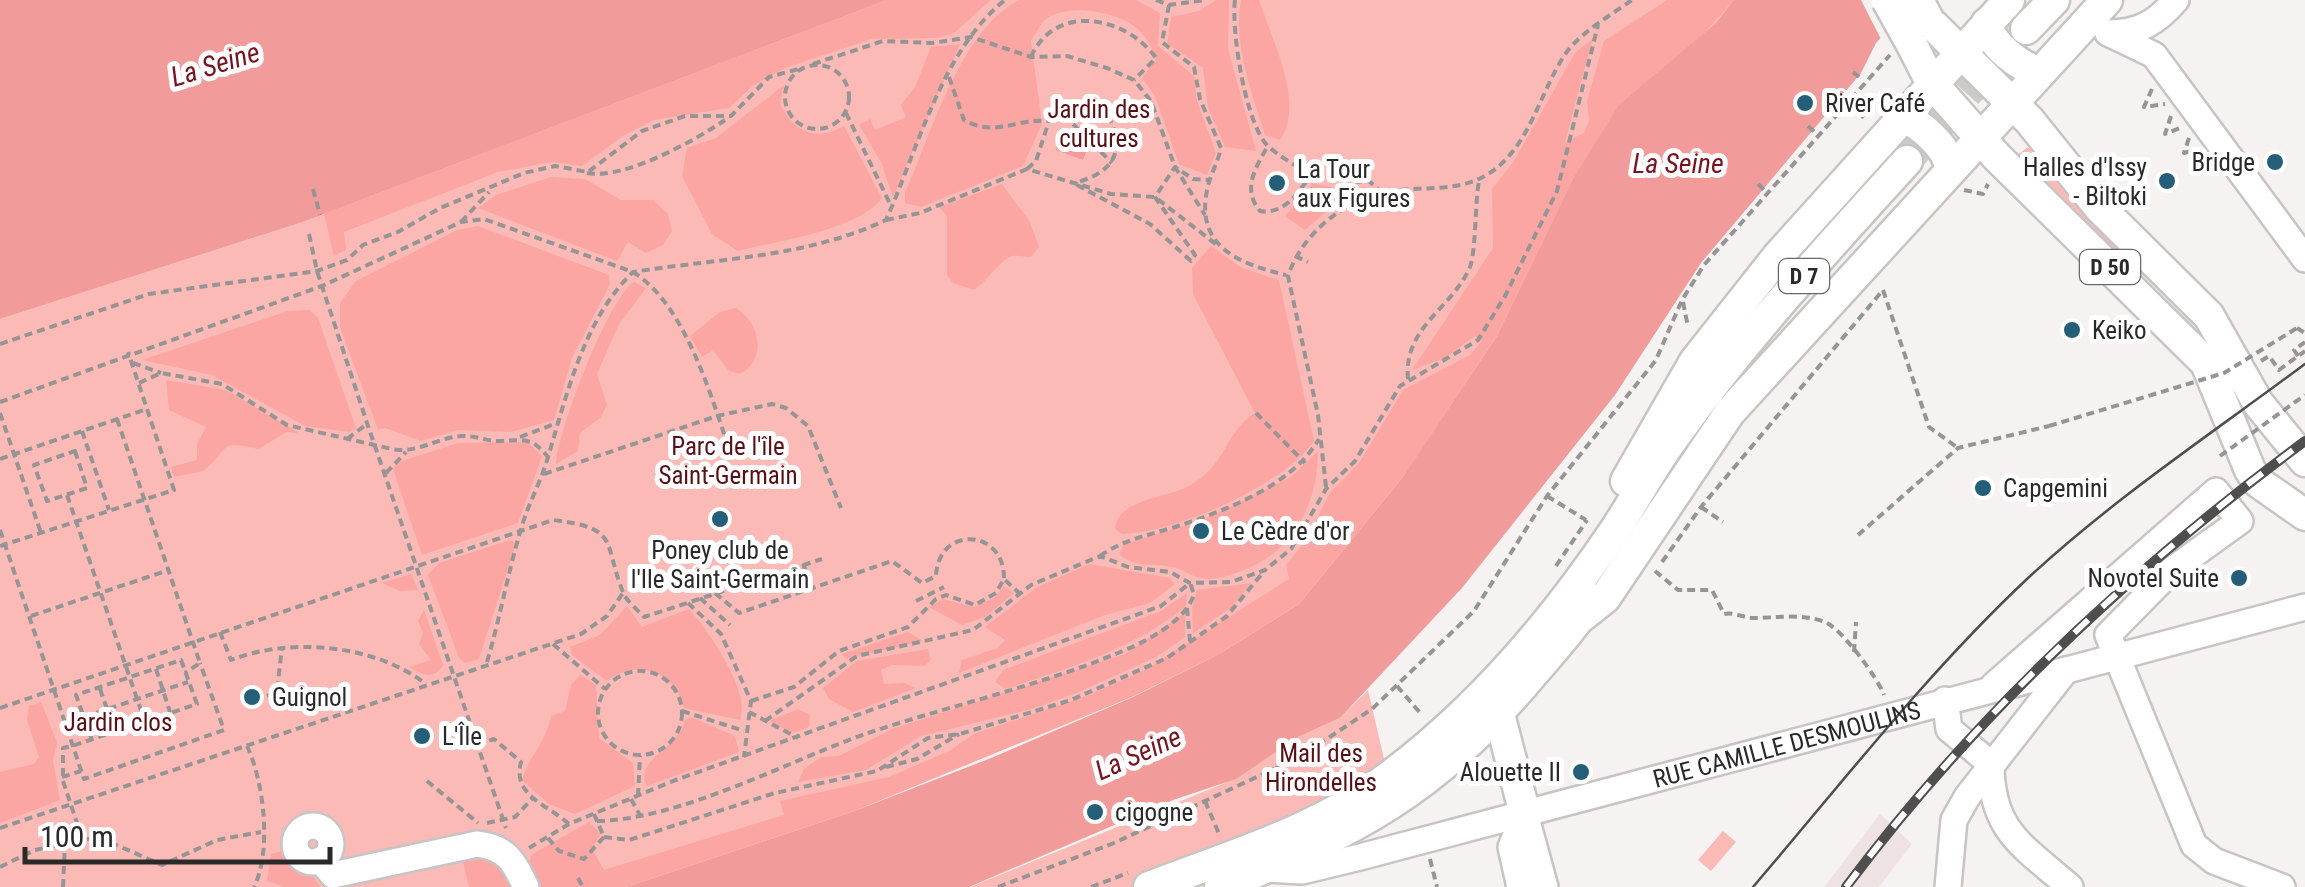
<svg xmlns="http://www.w3.org/2000/svg" width="2305" height="887" viewBox="0 0 2305 887" font-family="'Roboto Condensed',sans-serif">
<rect width="100%" height="100%" fill="#f6f2f2"/>
<polygon fill="#efe2e2" points="1880,814 1912,844 1879,887 1824,887"/>
<g fill="#fcbab7">
<polygon points="887,0 1734,0 1402,478 1219,654 626,887 0,887 0,319 303,222"/>
<polygon points="2028,147 2084,214 2147,278 2107,249 2016,156"/>
<polygon points="1368,690 1388,776 1145,887 970,887 1225,783 1298,737 1340,718"/>
<polygon points="1723,831 1736,842 1711,871 1698,860"/>
</g>
<g fill="#fba6a3">
<polygon points="887,0 991,0 954,33 938,38 872,39 785,68 754,85 729,108 654,120 623,136 582,166 552,162 498,172 344,232 346,250 334,256 324,214"/>
<path d="M 1019,0 L 1136,0 L 1160,13 L 1158,46 L 1194,76 L 1197,101 L 1216,153 L 1207,175 L 1179,164 L 1155,96 L 1142,78 L 1156,59 C 1151,47 1146,34 1134,26 C 1114,11 1064,2 1044,21 C 1039,26 1035,35 1031,41 L 1042,124 L 1023,166 L 921,207 L 905,203 L 905,193 C 931,134 960,31 1019,0 Z"/>
<polygon points="1216,0 1229,0 1228,49 1256,151 1225,147 1208,107 1203,68 1167,43 1171,17 1199,11"/>
<path d="M 1241,0 L 1259,0 C 1271,38 1306,103 1280,140 L 1265,135 C 1252,91 1233,47 1241,0 Z"/>
<polygon points="1667,0 1734,0 1573,179 1497,335 1402,478 1299,604 1219,654 1132,697 857,810 626,887 535,887 528,873 531,855 589,822 601,834 592,849 604,870 784,815 780,801 889,777 951,750 973,734 1081,698 1145,670 1289,579 1286,565 1306,540 1330,493 1359,463 1403,390 1470,355 1482,341 1475,336 1445,358 1412,370 1493,248 1492,189 1514,161 1575,53 1593,38 1565,142 1584,133 1589,121 1587,101 1604,41"/>
<polygon points="960,44 893,197 881,162 859,125 870,119 875,130 906,117 901,105 915,87 931,47"/>
<path d="M 784,85 L 780,104 C 796,133 815,142 844,126 L 882,198 C 859,230 776,241 738,251 L 712,234 L 682,176 L 687,148 L 716,138 Z"/>
<polygon points="551,177 585,179 621,200 653,200 668,214 672,231 663,245 646,253 628,242 617,261 478,208 496,195"/>
<polygon points="1313,183 1345,190 1364,187 1369,191 1329,209 1305,230 1285,216"/>
<path d="M 1002,184 L 1030,222 L 1039,247 L 1031,257 C 1025,257 1019,255 1013,256 C 1002,257 986,283 974,290 L 953,283 L 947,275 L 947,216 L 939,207 Z"/>
<polygon points="478,226 609,275 610,284 572,358 554,420 511,432 458,430 421,441 385,428 378,430 340,327 340,303 356,281 457,230"/>
<path d="M 1211,246 L 1242,268 L 1279,280 L 1314,441 C 1284,485 1175,533 1122,534 L 1115,529 C 1117,500 1165,498 1187,487 C 1227,467 1224,432 1255,413 L 1193,294 L 1192,268 Z"/>
<path d="M 634,282 L 646,288 L 618,326 L 597,374 L 607,405 L 601,417 L 580,433 L 578,451 L 556,464 C 558,431 607,300 634,282 Z"/>
<path d="M 736,308 C 760,323 768,358 740,374 L 729,371 L 713,350 L 702,357 L 690,336 L 720,312 Z"/>
<polygon points="310,310 318,318 356,428 350,432 305,426 212,375 142,360 288,311"/>
<path d="M 166,380 L 226,390 L 301,434 L 287,432 L 258,449 C 215,439 231,450 203,471 L 174,477 L 171,467 L 197,460 L 197,444 L 206,427 L 169,410 Z"/>
<polygon points="528,442 542,456 518,523 422,555 393,469 396,463 458,443"/>
<path d="M 1318,451 C 1318,502 1295,550 1246,569 C 1233,575 1215,581 1200,578 C 1190,576 1182,568 1171,567 C 1153,563 1134,568 1119,554 L 1124,544 L 1203,520 L 1291,477 Z"/>
<polygon points="510,540 516,544 479,659 465,663 459,658 428,575 439,563"/>
<polygon points="1089,564 1170,578 1175,584 1150,603 1105,615 959,673 962,660 998,648 1005,640 985,627 1036,588"/>
<polygon points="411,574 418,590 400,591 382,583"/>
<polygon points="1251,583 1231,608 1193,633 1192,608 1197,590"/>
<polygon points="1004,586 1014,593 985,617 962,625 929,607 943,599 974,607 994,598"/>
<path d="M 1187,593 L 1186,606 C 1133,650 1070,667 1006,689 L 995,682 L 1003,670 L 1161,611 Z"/>
<path d="M 627,606 L 642,627 L 689,609 C 708,630 752,693 740,720 L 684,708 C 675,671 637,658 607,681 L 572,655 L 570,647 L 600,635 Z"/>
<path d="M 424,610 L 443,665 C 434,681 421,674 409,667 L 431,660 L 419,644 L 423,633 L 418,621 Z"/>
<polygon points="1185,613 1185,637 1158,656 1079,692 1035,708 921,736 866,770 798,782 804,769 821,757 839,756 892,729 1125,654"/>
<polygon points="908,632 923,641 846,659 842,654"/>
<polygon points="928,649 931,660 924,666 892,665 881,670 884,684 904,683 916,688 853,712 829,699 823,688 857,661"/>
<path d="M 580,675 L 596,685 L 599,738 L 633,763 L 635,786 L 575,814 L 549,804 L 522,780 C 530,753 544,748 551,716 L 565,711 L 571,685 Z"/>
<polygon points="41,702 57,742 53,761 60,800 0,823 0,772 34,764 39,757 27,720 29,706"/>
<polygon points="798,709 810,715 809,727 793,733 769,721"/>
<path d="M 691,717 L 735,736 L 739,752 L 647,786 C 633,759 678,751 685,720 Z"/>
<polygon points="285,850 310,871 320,887 284,887 267,881 271,854"/>
<path d="M 462,858 C 489,856 503,866 519,887 L 469,887 Z"/>
</g>
<g fill="#f19c9a">
<polygon points="0,0 887,0 303,222 0,319"/>
<polygon points="1734,0 1918,0 1876,43 1861,73 1701,263 1615,395 1462,588 1340,718 1298,737 1236,779 1173,800 969,887 626,887 857,810 991,758 1133,697 1219,654 1299,604 1402,478 1497,336 1573,179 1619,105 1716,23"/>
<polygon points="1063,132 1087,150 1083,160 1056,150 1056,138"/>
</g>
<polygon fill="#f6f2f2" points="1861,0 1923,0 1883,43"/>
<g fill="none" stroke-linecap="round" stroke-linejoin="round">
<polyline stroke="#cdcaca" stroke-width="30" stroke-dasharray="30 15" stroke-linecap="butt" points="1907,161 2022,33"/>
<g stroke="#c7c4c3" stroke-width="30">
<g id="minor">
<polyline points="2108,33 2154,55 2305,259"/>
<path d="M 2108,33 C 2139,33 2156,23 2176,0"/>
<polyline points="1994,685 2216,491 2240,521 2172,570 2108,635 2194,845 2214,861 2282,887"/>
<polyline points="1945,700 1949,729 1991,764"/>
<path d="M 1991,764 C 1991,831 2023,846 2070,887"/>
<polyline points="1525,814 1545,887"/>
<circle cx="313" cy="844" r="18"/>
<path d="M 320,860 L 333,875 L 477,844 C 507,847 514,862 526,887"/>
<path id="s1" d="M 1268,869 L 1302,871 L 1360,857 L 2305,607"/>
<polyline points="1520,887 1511,847 1525,814"/>
<polyline points="1948,887 1954,820 1967,797 2066,670"/>
</g>
</g>
<g stroke="#c7c4c3" stroke-width="35">
<g id="major">
<polyline points="1929,21 2029,120 2099,207 2209,316 2258,403 2305,461"/>
<path d="M 1987,23 C 1989,44 2022,69 2041,72"/>
<polyline points="2026,29 2054,0"/>
<polyline points="1911,43 1931,82 1996,156 2206,363 2250,470 2258,482 2305,515"/>
<path d="M 1900,116 C 1919,122 1949,148 1950,169"/>
<polyline points="1626,481 1695,361 1778,256 2009,0"/>
<polyline points="1581,617 1605,598 1730,412 2107,0"/>
<polyline points="1499,714 1525,814"/>
<path d="M 1149,887 C 1230,856 1321,829 1390,776 C 1478,710 1554,621 1615,530 C 1635,500 1651,469 1672,440 C 1742,341 1826,250 1907,161"/>
<path d="M 1220,887 C 1358,830 1432,793 1530,677 C 1552,651 1575,627 1591,599"/>
</g>
</g>
<g stroke="#969494" stroke-width="4" stroke-dasharray="8 5" stroke-linecap="butt">
<polyline points="1156,0 1169,5 1205,0"/>
<path d="M 1235,0 C 1231,31 1246,129 1270,148 C 1302,173 1329,185 1369,181 L 1380,191"/>
<path d="M 1169,5 L 1162,42 L 1194,67 L 1200,99 L 1221,148 C 1218,162 1211,173 1208,186 C 1193,246 1239,264 1286,275"/>
<path d="M 1031,57 C 1055,2 1126,16 1156,58 L 1134,80"/>
<polyline points="813,64 883,41 932,43 971,37 1031,57 1067,56 1107,68 1134,80 1151,101 1175,167 1205,215"/>
<circle cx="817" cy="97" r="32"/>
<polyline points="1853,72 1859,77"/>
<path d="M 949,77 L 964,120 C 997,138 1014,118 1049,121"/>
<polyline points="2152,89 2144,107 2165,104"/>
<polyline points="1848,104 1867,120"/>
<polyline points="846,113 892,208"/>
<polyline points="1064,115 1112,163"/>
<polyline points="2171,116 2165,134 2180,128"/>
<polyline points="1808,126 1819,136"/>
<polyline points="2189,138 2184,153 2194,150"/>
<path d="M 1266,149 C 1255,169 1242,190 1260,211 C 1284,215 1298,193 1310,176"/>
<path d="M 1027,169 L 1036,161 L 1049,121 L 1088,108 L 1107,114 C 1126,148 1116,171 1078,182"/>
<path d="M 587,173 C 624,180 694,141 725,120"/>
<polyline points="1758,184 1764,190"/>
<polyline points="1077,185 1150,224 1191,261 1195,255 1155,197 1175,167 1193,179 1210,180"/>
<polyline points="313,189 320,215"/>
<polyline points="1964,190 1983,194 1988,184"/>
<polyline points="886,220 920,213 1027,169 1111,194 1155,197 1217,245"/>
<polyline points="461,222 489,192"/>
<polyline points="309,234 317,271 367,423 506,828"/>
<polyline points="1295,256 1308,262"/>
<polyline points="1883,290 1929,427 1958,448"/>
<polyline points="1683,302 1688,327"/>
<polyline points="2297,328 2305,333"/>
<polyline points="0,344 149,294 317,271 347,260 363,245 398,232 440,208 524,173 555,166 588,172 642,131 685,116 731,116 769,77 802,68"/>
<polyline points="2298,356 2294,350 2305,342"/>
<polyline points="2261,361 2269,356 2279,370 2305,351"/>
<polyline points="133,363 161,373"/>
<path d="M 1408,379 C 1403,327 1452,309 1470,267 C 1476,251 1475,202 1479,181"/>
<path d="M 139,383 L 161,373 L 222,384 L 287,425 L 392,449 C 417,454 436,438 461,436 C 475,435 488,442 501,441 C 525,440 532,437 548,457"/>
<path d="M 0,402 L 322,286 L 461,222 L 484,219 L 633,272 C 688,306 713,404 734,463"/>
<polyline points="0,413 41,533"/>
<polyline points="1256,413 1305,463"/>
<polyline points="117,419 200,663 185,673"/>
<polyline points="82,431 109,510"/>
<polyline points="520,437 557,423"/>
<polyline points="347,439 367,424"/>
<polygon points="75,451 87,488 47,501 34,465"/>
<polyline points="0,459 147,409"/>
<polyline points="386,473 406,452"/>
<polyline points="544,474 717,416 772,404 786,408 808,426 841,508"/>
<path d="M 1326,487 L 1318,415 L 1288,276 C 1302,235 1340,203 1382,193 C 1414,185 1451,193 1481,178 C 1529,154 1538,94 1566,53 C 1581,32 1611,15 1632,0"/>
<polyline points="67,495 145,722"/>
<polyline points="1547,496 1586,520"/>
<polyline points="1701,507 1723,522"/>
<polyline points="0,530 84,779 224,730 200,663"/>
<polyline points="1858,535 1958,448 2049,426"/>
<polyline points="0,546 174,490 128,352"/>
<path d="M 1100,556 C 1124,539 1150,535 1178,526 C 1229,509 1291,486 1319,439"/>
<polyline points="1662,562 1701,507 1883,290"/>
<polyline points="803,564 813,588"/>
<polyline points="1556,566 1587,520"/>
<path d="M 1655,571 L 1678,590 L 1712,590 L 1724,614 C 1736,612 1743,618 1754,618 C 1776,618 1802,613 1825,622 C 1841,628 1878,678 1884,695"/>
<path d="M 715,593 L 739,613 L 892,561 L 922,583 L 936,576 C 938,525 1005,528 1004,579"/>
<polyline points="700,598 730,625"/>
<polyline points="916,601 944,587"/>
<polyline points="688,603 721,634 751,701 744,757"/>
<polyline points="1187,608 1190,641"/>
<polyline points="31,616 169,570"/>
<path d="M 220,632 L 231,660 C 290,637 374,644 426,684"/>
<polyline points="553,644 605,689"/>
<polyline points="1854,652 1856,622"/>
<path d="M 487,662 C 500,618 508,572 521,529 C 528,504 541,482 548,457 C 567,394 584,319 633,272 C 720,258 805,258 886,220 C 918,149 942,50 1005,0"/>
<polyline points="156,669 170,712"/>
<circle cx="640" cy="713" r="42"/>
<polyline points="1397,686 1422,715"/>
<polyline points="100,689 115,732"/>
<polyline points="267,696 277,691 282,647"/>
<polyline points="751,701 794,687 839,651 908,627 936,599 946,595 975,605 996,593 1004,579 1019,593"/>
<path d="M 0,708 L 553,520 C 621,528 603,543 623,592 C 626,601 638,610 644,617 L 822,559"/>
<polyline points="682,711 744,731"/>
<polyline points="749,712 798,738"/>
<polyline points="84,717 188,682"/>
<polyline points="765,721 857,656 973,630 1031,585 1100,556 1128,567 1170,572 1190,583 1231,582 1265,570 1291,549 1326,489 1355,461 1400,386 1478,340 1505,296 1557,191 1598,25"/>
<path d="M 477,745 L 494,739 L 521,762 C 512,796 547,804 569,824"/>
<path d="M 247,746 C 264,782 272,851 254,887"/>
<polyline points="886,767 917,759 959,734"/>
<polyline points="62,777 81,771"/>
<polyline points="427,781 478,823"/>
<polyline points="638,796 640,756"/>
<polyline points="631,799 641,817"/>
<polyline points="1205,801 1219,834"/>
<polyline points="594,814 604,837"/>
<path d="M 597,821 C 684,819 789,760 871,732 C 953,705 1038,686 1118,653 C 1143,643 1186,622 1194,594 L 1190,583"/>
<polyline points="487,823 515,817 533,798"/>
<polyline points="0,828 581,634 607,616 623,593"/>
<polyline points="604,837 629,840 775,793 877,771 928,738 960,734 1071,700 1167,658 1227,616 1265,570"/>
<polyline points="82,838 63,781 63,748 72,746 197,704 181,660 76,695 92,740"/>
<polyline points="548,838 559,851 584,859 604,837"/>
<polyline points="529,848 569,824 673,781 1161,606 1190,583"/>
<polyline points="1430,859 1437,887"/>
<polyline points="0,867 35,850 98,837 162,865 217,840 261,832"/>
<polyline points="578,878 583,887"/>
<polyline points="63,887 65,843"/>
<polyline points="998,887 1114,843 1298,758 1372,709 1474,611 1547,496 1656,360 1682,300 1704,265 1890,55"/>
<polyline points="1091,887 1128,873"/>
</g>
<use href="#minor" stroke="#fff" stroke-width="25"/>
<use href="#major" stroke="#fff" stroke-width="30"/>
<path stroke="#4f4e4e" stroke-width="2.5" d="M 1753,887 C 1842,783 1927,673 2027,579 C 2113,499 2211,434 2305,364"/>
<g stroke="#4f4e4e" stroke-width="10">
<path id="rail" d="M 1846,887 C 1976,714 2132,569 2305,441"/>
</g>
<use href="#rail" stroke="#fff" stroke-width="6" stroke-dasharray="19" stroke-linecap="butt"/>
<g stroke="#c7c4c3" stroke-width="35" stroke-linecap="butt">
<g id="major-bridge">
<polyline points="1887,0 1911,43"/>
<polyline points="1918,0 1929,21"/>
</g>
</g>
<g stroke="#969494" stroke-width="4" stroke-dasharray="8 5" stroke-linecap="butt">
<polyline points="2049,426 2224,373 2297,328"/>
<polyline points="2220,456 2305,395"/>
</g>
<use href="#major-bridge" stroke="#fff" stroke-width="30"/>
</g>
<g fill="#255e78" stroke="#fff" stroke-width="4">
<circle cx="1805" cy="103" r="10"/>
<circle cx="2275" cy="162" r="10"/>
<circle cx="2167" cy="181" r="10"/>
<circle cx="1277" cy="183" r="10"/>
<circle cx="2072" cy="330" r="10"/>
<circle cx="1983" cy="488" r="10"/>
<circle cx="720" cy="519" r="10"/>
<circle cx="1201" cy="531" r="10"/>
<circle cx="2239" cy="578" r="10"/>
<circle cx="252" cy="697" r="10"/>
<circle cx="422" cy="736" r="10"/>
<circle cx="1581" cy="772" r="10"/>
<circle cx="1095" cy="812" r="10"/>
</g>
<g text-anchor="middle" stroke-width="10" stroke-linejoin="round" paint-order="stroke">
<g fill="#fff" stroke="#6a6969" stroke-width="2.5">
<rect x="2080" y="250" width="60" height="34" rx="8"/>
<rect x="1779" y="259" width="50" height="34" rx="8"/>
</g>
<g font-size="22" font-weight="bold" fill="#2a2929">
<text x="2110" y="275">D 50</text>
<text x="1804" y="284">D 7</text>
</g>
<g font-size="25" fill="#2a2929" stroke="#fff" text-anchor="start">
<text x="1825" y="112">River Café</text>
<text x="2255" y="171" text-anchor="end">Bridge</text>
<text x="2147" y="176" text-anchor="end">Halles d'Issy<tspan x="2147" dy="29">- Biltoki</tspan></text>
<text x="1297" y="178">La Tour<tspan x="1297" dy="29">aux Figures</tspan></text>
<text x="2092" y="339">Keiko</text>
<text x="2003" y="497">Capgemini</text>
<text x="1221" y="540">Le Cèdre d'or</text>
<text x="720" y="559" text-anchor="middle">Poney club de<tspan x="720" dy="29">l'Ile Saint-Germain</tspan></text>
<text x="2219" y="587" text-anchor="end">Novotel Suite</text>
<text x="272" y="706">Guignol</text>
<text x="442" y="745">L'Île</text>
<text x="1561" y="781" text-anchor="end">Alouette II</text>
<text x="1115" y="821">cigogne</text>
</g>
<g font-size="25" fill="#590f16" stroke="#fff">
<text x="1099" y="118">Jardin des<tspan x="1099" dy="29">cultures</tspan></text>
<text x="728" y="455">Parc de l'île<tspan x="728" dy="29">Saint-Germain</tspan></text>
<text x="118" y="731">Jardin clos</text>
<text x="1321" y="762">Mail des<tspan x="1321" dy="29">Hirondelles</tspan></text>
</g>
<g font-size="25" fill="#2a2929" stroke="#fff">
<text dy="9" stroke="none"><textPath href="#s1" startOffset="535">RUE CAMILLE DESMOULINS</textPath></text>
</g>
<g font-size="28" font-style="italic" fill="#77141f" stroke="#fff">
<text transform="translate(215 64) rotate(-17)" y="10">La Seine</text>
<text x="1678" y="173">La Seine</text>
<text transform="translate(1138 753) rotate(-24)" y="10">La Seine</text>
</g>
</g>
<path d="M25 847v15h305v-15" fill="none" stroke="#2a2929" stroke-width="5"/>
<text x="40" y="847" font-size="30" fill="#2a2929" stroke="#ffffff" stroke-width="8" paint-order="stroke">100 m</text>
</svg>
